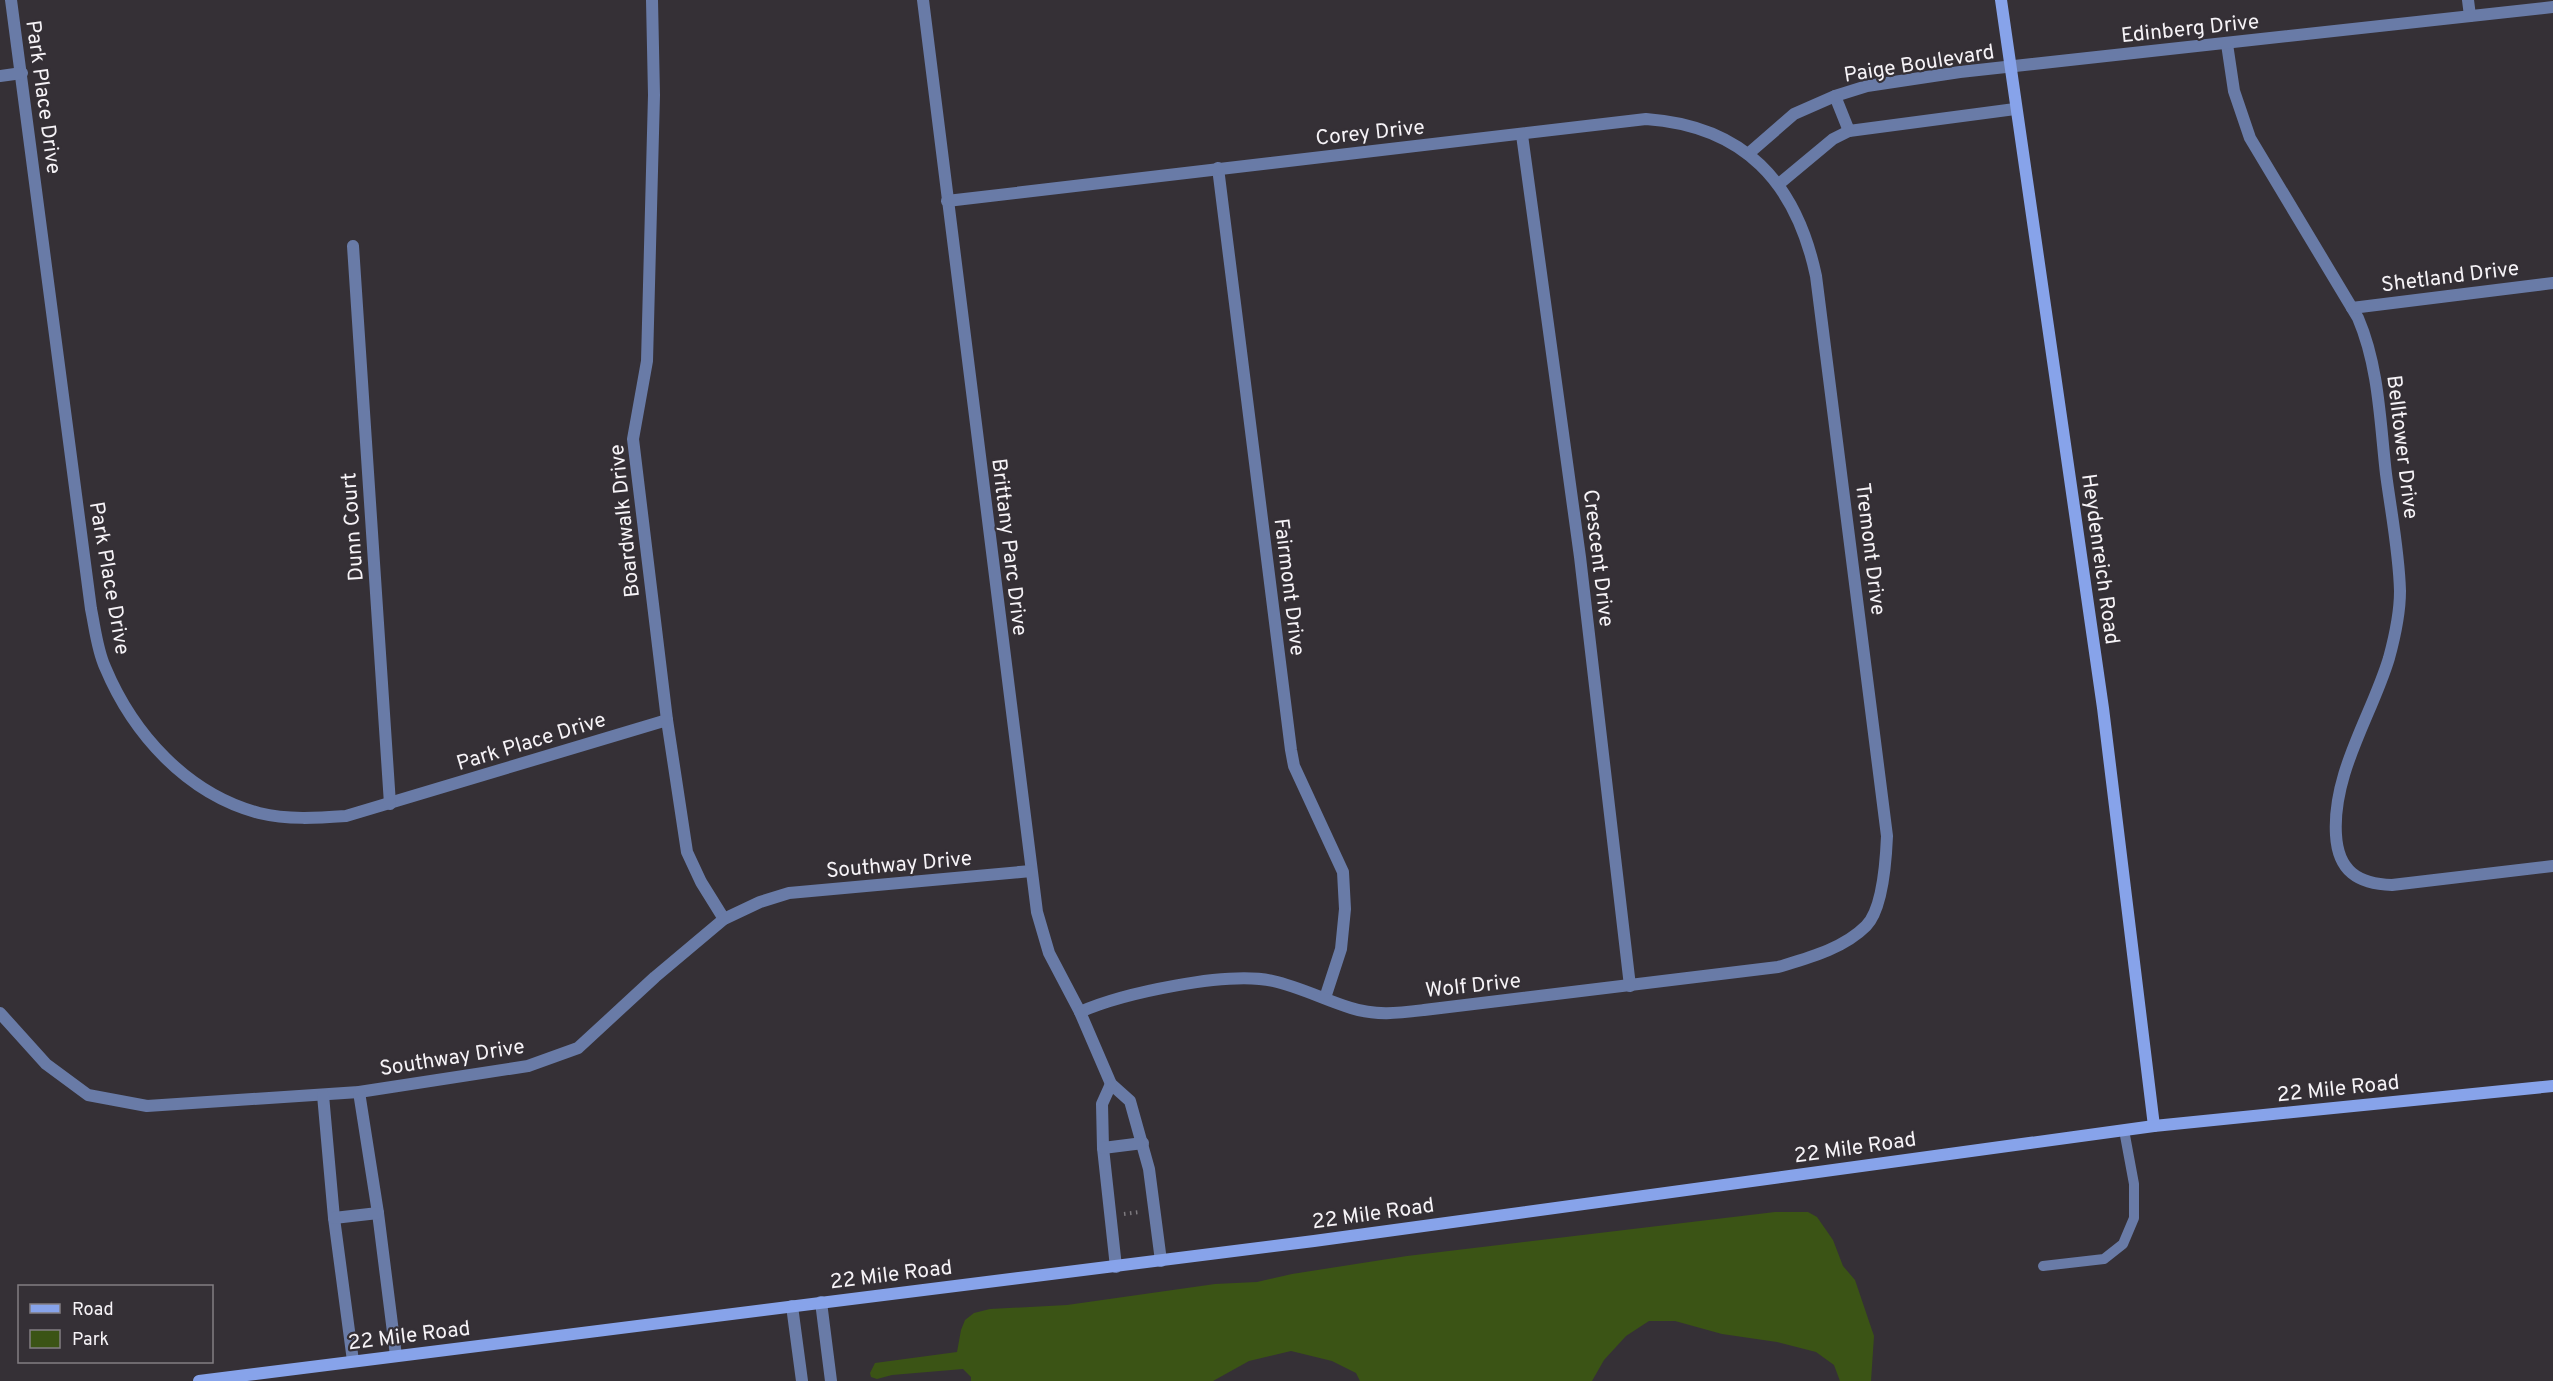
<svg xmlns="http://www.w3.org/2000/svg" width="2553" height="1381" viewBox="0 0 2553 1381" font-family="Overpass,sans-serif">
<rect width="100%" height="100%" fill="#353036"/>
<polygon fill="#3b5415" points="1775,1212 1808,1212 1817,1217 1833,1240 1843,1266 1855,1280 1874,1336 1871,1381 1840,1381 1834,1365 1816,1352 1777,1342 1722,1334 1675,1321 1649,1321 1626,1336 1604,1360 1592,1381 1360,1381 1356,1373 1332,1361 1291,1351 1249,1361 1213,1381 971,1381 971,1377 963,1369 892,1375 877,1379 871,1377 870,1373 875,1363 957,1352 961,1330 965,1320 974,1313 990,1309 1067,1305 1215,1284 1257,1282 1292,1274 1407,1256"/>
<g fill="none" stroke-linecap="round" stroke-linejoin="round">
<polyline stroke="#7d797e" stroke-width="4" stroke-dasharray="1.5 4.5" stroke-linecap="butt" points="1124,1214 1140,1212"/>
<polyline stroke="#697ba7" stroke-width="10" points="2043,1266 2104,1259 2123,1244 2134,1218 2134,1184 2124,1130"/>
<g stroke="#697ba7" stroke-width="12">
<path d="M 11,0 L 91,609 C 95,628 97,649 105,667 C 133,734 187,794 259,813 C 288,820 317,818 346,816 L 667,720"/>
<polyline points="652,0 654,95 647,361 633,439 667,720 687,852 701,882 724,919"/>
<polyline points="923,0 1037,912 1049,953 1080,1012 1111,1084 1130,1101 1149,1169 1161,1261"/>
<polyline points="2468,0 2470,16"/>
<path d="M 2227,44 L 2234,91 L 2250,138 L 2358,318 C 2379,367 2380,422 2386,474 C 2391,512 2399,552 2400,591 C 2400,614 2395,636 2389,658 C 2372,715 2332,773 2336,835 C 2338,871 2358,884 2392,885 L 2553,866"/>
<polyline points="0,76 22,73"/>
<polyline points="1835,96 1849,131"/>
<polyline points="1522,135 1580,557 1630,986"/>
<polyline points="1748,154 1794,114 1835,96 1867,86 1960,72 2553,7"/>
<polyline points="1218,168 1291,750 1294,766 1343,872 1345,909 1341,949 1325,998"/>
<polyline points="1779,184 1833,139 1849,131 2015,109"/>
<path d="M 947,201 L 1646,119 C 1744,126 1796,182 1816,276 L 1887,836 C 1886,860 1883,909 1866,926 C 1843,949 1808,958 1778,967 L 1424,1010 C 1399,1013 1375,1016 1351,1008 C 1325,1000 1300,987 1273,981 C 1227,971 1123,993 1080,1012"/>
<polyline points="353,246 390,804"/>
<polyline points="2352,308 2553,283"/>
<polyline points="0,1013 46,1064 88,1095 147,1106 359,1092 528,1066 578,1048 655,977 724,919 760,902 789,893 1031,871"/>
<polyline points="1111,1084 1102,1104 1103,1148 1116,1267"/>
<polyline points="359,1092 378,1213 396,1356"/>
<polyline points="323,1095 334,1218 353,1361"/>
<polyline points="1103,1148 1143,1143"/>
<polyline points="334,1218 378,1213"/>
<polyline points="821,1302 831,1381"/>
<polyline points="792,1306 802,1381"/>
</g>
<g stroke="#87a3ea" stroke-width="12">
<polyline points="2001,0 2103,708 2154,1126"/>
<polyline points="199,1381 1314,1241 2154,1126 2553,1086"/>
</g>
</g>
<g text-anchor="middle" stroke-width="4.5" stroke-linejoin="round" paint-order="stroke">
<g font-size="21" fill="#f6f3f7" stroke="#353036">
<text transform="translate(2190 28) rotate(-6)" y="7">Edinberg Drive</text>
<text transform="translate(1919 63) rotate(-9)" y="7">Paige Boulevard</text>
<text transform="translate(44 97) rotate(82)" y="7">Park Place Drive</text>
<text transform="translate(1370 132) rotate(-6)" y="7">Corey Drive</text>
<text transform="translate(2450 276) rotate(-7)" y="7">Shetland Drive</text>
<text transform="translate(2403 447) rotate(83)" y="7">Belltower Drive</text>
<text transform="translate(624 521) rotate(-96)" y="7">Boardwalk Drive</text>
<text transform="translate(352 527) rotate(-94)" y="7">Dunn Court</text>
<text transform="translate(1010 547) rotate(83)" y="7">Brittany Parc Drive</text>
<text transform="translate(1871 549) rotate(83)" y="7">Tremont Drive</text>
<text transform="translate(1599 558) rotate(83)" y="7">Crescent Drive</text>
<text transform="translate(2101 559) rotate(82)" y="7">Heydenreich Road</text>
<text transform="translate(110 578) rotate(80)" y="7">Park Place Drive</text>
<text transform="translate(1290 587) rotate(83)" y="7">Fairmont Drive</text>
<text transform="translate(531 741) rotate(-17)" y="7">Park Place Drive</text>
<text transform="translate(899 864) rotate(-5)" y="7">Southway Drive</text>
<text transform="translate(1473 985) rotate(-6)" y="7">Wolf Drive</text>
<text transform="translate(452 1057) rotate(-9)" y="7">Southway Drive</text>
<text transform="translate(2338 1088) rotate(-6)" y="7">22 Mile Road</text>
<text transform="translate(1855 1147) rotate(-8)" y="7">22 Mile Road</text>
<text transform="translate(1373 1213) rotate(-8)" y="7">22 Mile Road</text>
<text transform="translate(891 1274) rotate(-7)" y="7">22 Mile Road</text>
<text transform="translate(409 1335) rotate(-7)" y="7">22 Mile Road</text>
</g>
</g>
<rect x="18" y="1285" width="195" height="78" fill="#353036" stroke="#827e83" stroke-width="1.5"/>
<rect x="30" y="1304" width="30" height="9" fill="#87a3ea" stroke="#827e83" stroke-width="1.5"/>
<text x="72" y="1315" font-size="18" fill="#f6f3f7">Road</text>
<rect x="30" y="1330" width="30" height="18" fill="#3b5415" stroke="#827e83" stroke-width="1.5"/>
<text x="72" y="1345" font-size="18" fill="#f6f3f7">Park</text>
</svg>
